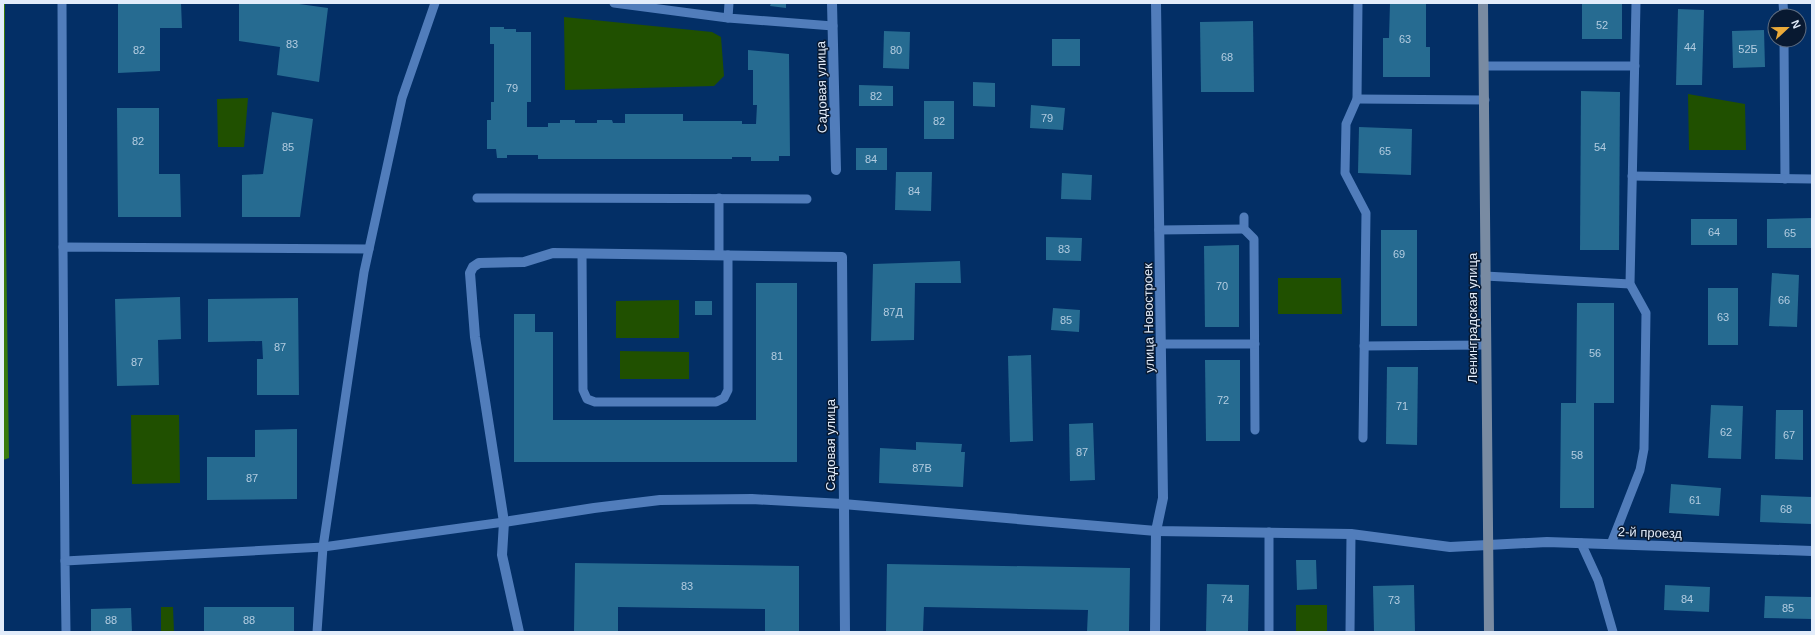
<svg xmlns="http://www.w3.org/2000/svg" width="1815" height="635" viewBox="0 0 1815 635" font-family="Arial,sans-serif">
<rect width="100%" height="100%" fill="#032f66"/>
<g fill="#205000">
<polygon points="564,17 712,32 721,37 724,76 714,86 565,90"/>
<polygon points="1688,94 1745,104 1746,150 1689,150"/>
<polygon points="248,98 244,147 218,147 217,99"/>
<polygon points="1278,278 1341,278 1342,314 1278,314"/>
<polygon points="679,300 679,338 616,338 616,301"/>
<polygon points="620,351 689,352 689,379 620,379"/>
<polygon points="131,415 179,415 180,483 132,484"/>
<rect x="1296" y="605" width="31" height="27"/>
<polygon points="161,607 173,607 174,632 161,632"/>
</g>
<polygon fill="#387b0d" points="3,3 5,3 5,163 9,458 3,460"/>
<g fill="#266b91">
<polygon points="118,3 181,3 182,28 160,28 160,71 118,73"/>
<polygon points="239,3 292,3 328,8 319,82 277,75 280,47 239,41"/>
<polygon points="771,3 786,3 786,8 770,6"/>
<polygon points="1390,3 1426,3 1426,47 1430,47 1430,77 1383,77 1383,38 1389,38"/>
<rect x="1582" y="3" width="40" height="36"/>
<polygon points="1678,9 1704,10 1702,85 1676,85"/>
<polygon points="1253,21 1254,92 1201,92 1200,22"/>
<polygon points="490,27 504,27 504,29 516,29 516,32 531,32 531,102 527,102 527,127 548,127 548,123 560,123 560,120 575,120 575,123 597,123 597,120 612,120 613,123 625,123 625,114 683,114 683,121 742,121 742,124 756,124 757,105 753,105 753,70 748,70 748,50 789,54 790,156 779,156 779,161 751,161 751,157 732,157 732,159 538,159 538,155 507,155 507,158 497,158 496,149 487,149 487,120 491,120 491,102 494,102 494,44 490,44"/>
<polygon points="1764,30 1765,67 1733,68 1732,31"/>
<polygon points="884,31 910,32 909,69 883,68"/>
<rect x="1052" y="39" width="28" height="27"/>
<polygon points="973,82 995,83 995,107 973,106"/>
<polygon points="859,85 893,86 893,106 859,106"/>
<polygon points="1581,91 1620,92 1619,250 1580,250"/>
<rect x="924" y="101" width="30" height="38"/>
<polygon points="1031,105 1065,108 1063,130 1030,128"/>
<polygon points="117,108 159,108 159,174 180,174 181,217 118,217"/>
<polygon points="272,112 313,119 300,217 242,217 242,175 263,174"/>
<polygon points="1359,127 1412,129 1411,175 1358,173"/>
<rect x="856" y="148" width="31" height="22"/>
<polygon points="896,172 932,172 931,211 895,210"/>
<polygon points="1062,173 1092,175 1091,200 1061,199"/>
<polygon points="1812,218 1812,248 1767,248 1767,219"/>
<rect x="1691" y="219" width="46" height="26"/>
<rect x="1381" y="230" width="36" height="96"/>
<polygon points="1046,237 1082,238 1081,261 1046,260"/>
<polygon points="1239,245 1239,327 1205,327 1204,246"/>
<polygon points="960,261 961,283 915,283 914,340 871,341 873,264"/>
<polygon points="1772,273 1799,275 1797,327 1769,326"/>
<polygon points="756,283 797,283 797,462 514,462 514,314 535,314 535,332 553,332 553,420 756,420"/>
<rect x="1708" y="288" width="30" height="57"/>
<polygon points="180,297 181,339 158,340 159,385 117,386 115,299"/>
<polygon points="298,298 299,395 257,395 257,359 263,359 262,341 208,342 208,299"/>
<rect x="695" y="301" width="17" height="14"/>
<polygon points="1577,303 1614,303 1614,403 1594,403 1594,508 1560,508 1561,403 1576,403"/>
<polygon points="1053,308 1080,310 1079,332 1051,330"/>
<polygon points="1031,355 1033,441 1010,442 1008,356"/>
<polygon points="1205,360 1240,360 1240,441 1206,441"/>
<polygon points="1387,367 1418,367 1417,445 1386,444"/>
<polygon points="1711,405 1743,406 1741,459 1708,458"/>
<polygon points="1776,410 1803,410 1803,460 1775,459"/>
<polygon points="1093,423 1095,480 1070,481 1069,424"/>
<polygon points="297,429 297,499 207,500 207,457 255,457 255,430"/>
<polygon points="916,442 962,444 961,452 965,452 963,487 879,483 880,448 916,450"/>
<polygon points="1671,484 1721,488 1719,516 1669,513"/>
<polygon points="1761,495 1812,497 1812,524 1760,522"/>
<polygon points="1296,560 1316,560 1317,589 1297,590"/>
<polygon points="575,563 799,566 799,632 765,632 765,609 618,607 618,632 574,632"/>
<polygon points="887,564 1130,568 1129,632 1087,632 1088,610 924,607 923,632 886,632"/>
<polygon points="1207,584 1249,585 1248,632 1206,632"/>
<polygon points="1414,585 1415,632 1374,632 1373,586"/>
<polygon points="1665,585 1710,587 1709,612 1664,610"/>
<polygon points="1765,596 1812,597 1812,619 1764,618"/>
<rect x="204" y="607" width="90" height="25"/>
<polygon points="131,608 132,632 91,632 91,609"/>
</g>
<g fill="none" stroke-linecap="round" stroke-linejoin="round">
<g stroke="#517dbb" stroke-width="9">
<polyline points="62,3 63,247"/>
<polyline points="614,3 728,18"/>
<polyline points="729,3 728,18 833,26"/>
<polyline points="1358,3 1357,99 1346,124 1345,173 1366,213 1363,438"/>
<polyline points="1783,3 1784,16"/>
<polyline points="1784,40 1785,179"/>
<polyline points="1485,66 1635,66"/>
<polyline points="1357,99 1485,100"/>
<polyline points="1632,176 1812,179"/>
<polyline points="477,198 807,199"/>
<polyline points="719,198 719,255"/>
<polyline points="1244,217 1244,229 1254,239 1255,430"/>
<polyline points="1159,230 1244,229"/>
<polyline points="582,254 583,390 587,399 595,402 716,402 724,398 728,390 728,255"/>
<polyline points="1485,276 1630,284"/>
<polyline points="1161,344 1255,344"/>
<polyline points="1364,346 1485,345"/>
<polyline points="1581,543 1598,580 1613,632"/>
<polyline points="1611,544 1640,470 1644,449 1646,313 1630,284 1636,3"/>
<polyline points="65,561 63,247 369,249"/>
<polyline points="66,632 65,561 323,547 504,522"/>
<polyline points="317,632 323,547 364,272 402,98 435,3"/>
<polyline points="1269,632 1269,532"/>
<polyline points="1350,632 1351,534"/>
</g>
<g stroke="#517dbb" stroke-width="10">
<polyline points="832,3 836,170"/>
<polyline points="504,522 594,508 660,500 752,499 843,504 1156,531 1351,534 1450,547 1547,542 1812,551"/>
<polyline points="519,632 502,555 504,522 475,337 470,273 473,267 479,263 524,262 553,253 842,257 845,632"/>
<polyline points="1155,632 1156,531 1163,498 1156,3"/>
</g>
<polyline stroke="#798ba2" stroke-width="10" points="1483,3 1489,632"/>
</g>
<g text-anchor="middle" stroke-width="3" stroke-linejoin="round" paint-order="stroke">
<g font-size="11" fill="#b3cce0">
<text x="1602" y="29">52</text>
<text x="1405" y="43">63</text>
<text x="292" y="48">83</text>
<text x="1690" y="51">44</text>
<text x="1748" y="53">52Б</text>
<text x="139" y="54">82</text>
<text x="896" y="54">80</text>
<text x="1227" y="61">68</text>
<text x="512" y="92">79</text>
<text x="876" y="100">82</text>
<text x="1047" y="122">79</text>
<text x="939" y="125">82</text>
<text x="138" y="145">82</text>
<text x="288" y="151">85</text>
<text x="1600" y="151">54</text>
<text x="1385" y="155">65</text>
<text x="871" y="163">84</text>
<text x="914" y="195">84</text>
<text x="1714" y="236">64</text>
<text x="1790" y="237">65</text>
<text x="1064" y="253">83</text>
<text x="1399" y="258">69</text>
<text x="1222" y="290">70</text>
<text x="1784" y="304">66</text>
<text x="893" y="316">87Д</text>
<text x="1723" y="321">63</text>
<text x="1066" y="324">85</text>
<text x="280" y="351">87</text>
<text x="1595" y="357">56</text>
<text x="777" y="360">81</text>
<text x="137" y="366">87</text>
<text x="1223" y="404">72</text>
<text x="1402" y="410">71</text>
<text x="1726" y="436">62</text>
<text x="1789" y="439">67</text>
<text x="1082" y="456">87</text>
<text x="1577" y="459">58</text>
<text x="922" y="472">87В</text>
<text x="252" y="482">87</text>
<text x="1695" y="504">61</text>
<text x="1786" y="513">68</text>
<text x="687" y="590">83</text>
<text x="1227" y="603">74</text>
<text x="1687" y="603">84</text>
<text x="1394" y="604">73</text>
<text x="1788" y="612">85</text>
<text x="111" y="624">88</text>
<text x="249" y="624">88</text>
</g>
<g font-size="13" fill="#e2ecfa" stroke="#081931">
<text transform="translate(821 87) rotate(-91)" y="5">Садовая улица</text>
<text transform="translate(1148 318) rotate(-91)" y="5">улица Новостроек</text>
<text transform="translate(1472 318) rotate(-90)" y="5">Ленинградская улица</text>
<text transform="translate(830 445) rotate(-90)" y="5">Садовая улица</text>
<text transform="translate(1650 532) rotate(2)" y="5">2-й проезд</text>
</g>
</g>
<rect width="1815" height="635" fill="none" stroke="#e2ecfa" stroke-width="8"/>
<g transform="translate(1787 28) rotate(68)"><circle r="19" fill="#081931" stroke="#5f6d81"/>
<path d="M0-3L7 15L0 10L-7 15Z" fill="#ebaa39"/>
<text y="-6" font-size="11" font-weight="bold" text-anchor="middle" fill="#e2ecfa">N</text>
</g>
</svg>
